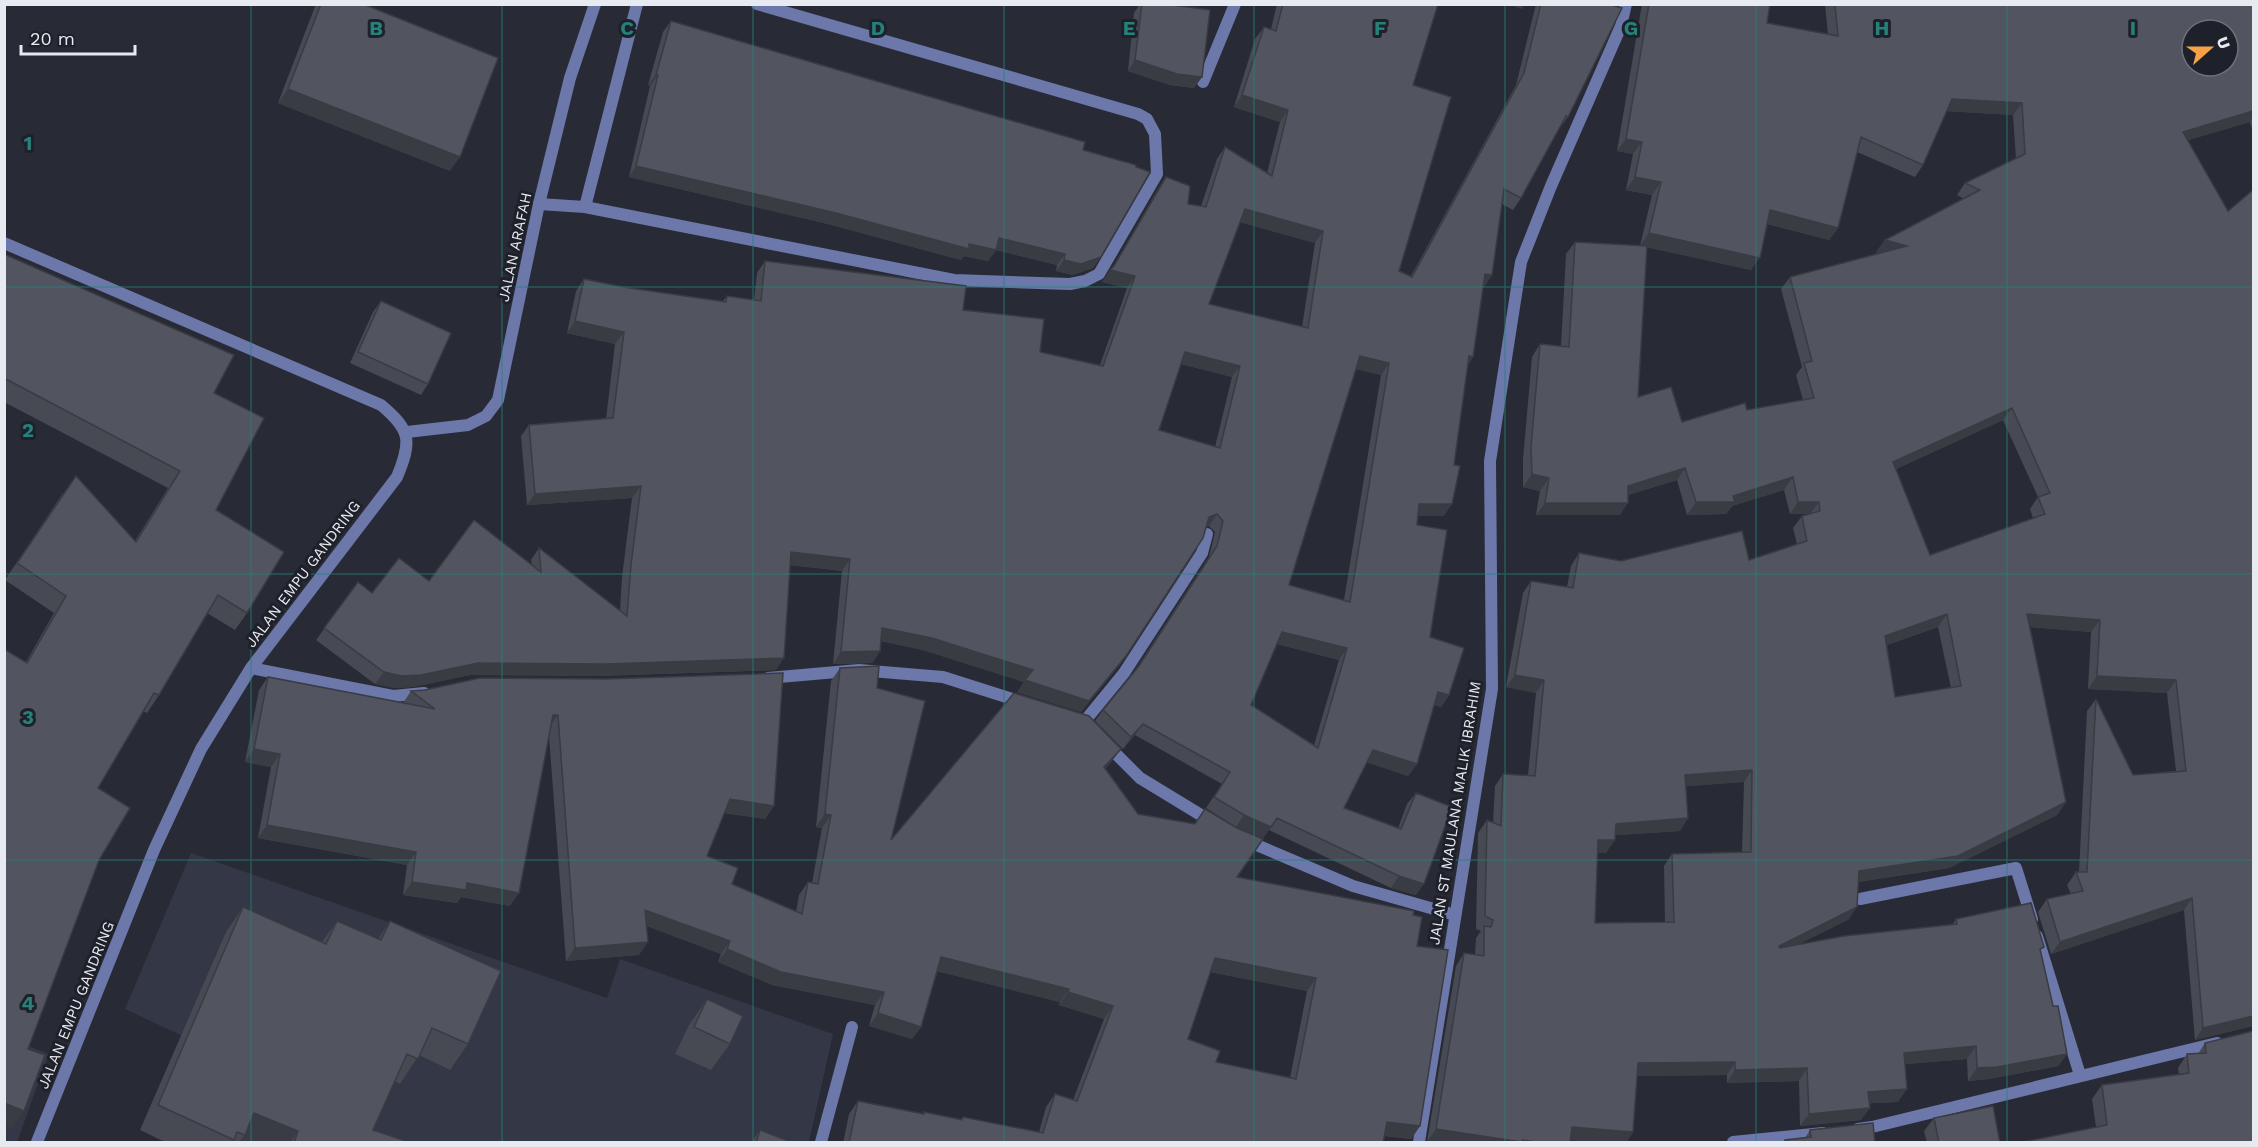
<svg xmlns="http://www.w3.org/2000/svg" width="2258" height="1147" viewBox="0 0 2258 1147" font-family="'Work Sans',sans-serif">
<rect width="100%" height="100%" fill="#282b35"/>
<g fill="#333746">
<polygon points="191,853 607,998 620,959 833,1034 809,1142 247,1142 270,1077 125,1009"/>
<polygon points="4,1036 49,1054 17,1142 5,1142"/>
</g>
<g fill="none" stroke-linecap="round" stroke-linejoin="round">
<g stroke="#6c77aa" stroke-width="12">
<polyline points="1203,82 1235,4"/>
<polyline points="539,204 585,207 954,280 1070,284 1085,281 1099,274 1157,174 1155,134 1147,119 1138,114 757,4"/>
<polyline points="585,207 637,4"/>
<polyline points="407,432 468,425 486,416 498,400 539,204 570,78 595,4"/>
<polyline points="251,668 393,696 424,693"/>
<polyline points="768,678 859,670 943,677 1025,703"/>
<polyline points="1084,722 1124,673 1202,553 1207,534"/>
<polyline points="1105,743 1140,778 1214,823"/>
<polyline points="1245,840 1353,886 1455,915"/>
<polyline points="1860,899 2016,868 2032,919"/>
<polyline points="2037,936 2080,1075"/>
<polyline points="1858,1129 1872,1127 2217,1043"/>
<polyline points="821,1142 852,1027"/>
<polyline points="1419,1142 1492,689 1490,461 1521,262 1551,186 1621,26 1626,4"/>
<polyline points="1733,1142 1823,1133"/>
</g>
<path stroke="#6c77aa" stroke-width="12" d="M 4,243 L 381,405 C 411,430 412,441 397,477 L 251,668 L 201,749 L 154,850 L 37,1142"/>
</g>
<g fill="#474953" fill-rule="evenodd">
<polygon points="316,4 363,4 450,171 278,103"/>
<polygon points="1140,4 1165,4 1202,77 1194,88 1170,85 1128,71 1134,13"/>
<path d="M 1277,4 L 1438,4 L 1413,85 L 1399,271 L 1411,276 L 1516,85 L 1536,4 L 1608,4 L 1568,117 L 1559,129 L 1521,198 L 1513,210 L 1502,204 L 1492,275 L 1484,287 L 1483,287 L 1473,357 L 1468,365 L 1444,516 L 1418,516 L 1417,525 L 1430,637 L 1449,695 L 1441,707 L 1434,705 L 1417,764 L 1408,776 L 1367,762 L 1344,808 L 1398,828 L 1407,804 L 1416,793 L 1416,895 L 1391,888 L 1269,830 L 1263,838 L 1236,827 L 1206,808 L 1222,784 L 1135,735 L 1123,749 L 1095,721 L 1103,710 L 1136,669 L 1209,557 L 1215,532 L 1209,526 L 1206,527 L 1117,668 L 1081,712 L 1017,692 L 1024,682 L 923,650 L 881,641 L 880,651 L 872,663 L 833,664 L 842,571 L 790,565 L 776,670 L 598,676 L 470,675 L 413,687 L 394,688 L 375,684 L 316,640 L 358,582 L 372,593 L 429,581 L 532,564 L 531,560 L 539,548 L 620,611 L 622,577 L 632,498 L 527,505 L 521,436 L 529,425 L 606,419 L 615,344 L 567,333 L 576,291 L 584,279 L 623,287 L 723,301 L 727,296 L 754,300 L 757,273 L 765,261 L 963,310 L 1040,352 L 1100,365 L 1127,288 L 1102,282 L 1112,269 L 1158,189 L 1166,177 L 1188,204 L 1201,206 L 1217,159 L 1225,147 L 1267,173 L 1280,122 L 1234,107 L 1255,39 L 1264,27 L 1271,29 ZM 1240,222 L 1315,243 L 1302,327 L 1209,304 ZM 1181,364 L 1232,377 L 1215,447 L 1159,430 ZM 1356,369 L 1381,375 L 1344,600 L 1289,585 ZM 1277,644 L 1339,660 L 1314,745 L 1251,705 Z"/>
<path d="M 1642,4 L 1770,4 L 1767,23 L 1828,35 L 1825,4 L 2253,4 L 2253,132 L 2250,122 L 2188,140 L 2228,211 L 2253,190 L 2253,1026 L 2195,1040 L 2184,910 L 2051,954 L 2038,912 L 2047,899 L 2071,894 L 2067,885 L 2076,872 L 2079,872 L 2087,711 L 2096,699 L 2133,775 L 2176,771 L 2167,693 L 2088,689 L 2091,632 L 2030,627 L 2066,802 L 2057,815 L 1949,868 L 1858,882 L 1849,919 L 1797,945 L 1952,925 L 1956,919 L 2041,952 L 2053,1006 L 2067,1054 L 2058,1066 L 1989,1079 L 1968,1081 L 1967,1059 L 1905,1064 L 1898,1102 L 1870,1103 L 1861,1120 L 1800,1126 L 1799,1081 L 1727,1083 L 1727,1075 L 1637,1076 L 1633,1132 L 1626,1143 L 1603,1143 L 1571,1140 L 1570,1143 L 1433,1143 L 1427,1142 L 1456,966 L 1464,953 L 1475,955 L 1476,938 L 1481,931 L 1476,929 L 1478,833 L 1487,820 L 1493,823 L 1495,786 L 1503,774 L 1528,775 L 1536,693 L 1506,687 L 1523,593 L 1531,581 L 1567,587 L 1571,566 L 1579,553 L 1621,561 L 1749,560 L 1797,544 L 1793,528 L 1802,516 L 1808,514 L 1790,514 L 1784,490 L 1732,506 L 1726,514 L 1687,515 L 1677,480 L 1628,495 L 1620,515 L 1536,515 L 1540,491 L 1523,487 L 1523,459 L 1532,357 L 1540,344 L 1561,346 L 1566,254 L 1575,242 L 1640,246 L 1652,195 L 1626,190 L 1633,154 L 1617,151 ZM 1947,111 L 2013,115 L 2016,159 L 1965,183 L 1957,195 L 1964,199 L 1885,240 L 1876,252 L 1879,253 L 1790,277 L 1781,289 L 1802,367 L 1796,375 L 1803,400 L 1682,422 L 1638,397 L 1647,247 L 1751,270 L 1767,224 L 1829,240 L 1838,228 L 1857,152 L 1915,177 L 1923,165 ZM 2003,420 L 2038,497 L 2030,509 L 2033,518 L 1930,555 L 1896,469 ZM 1938,627 L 1951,688 L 1895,697 L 1887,645 ZM 1744,782 L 1742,852 L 1672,854 L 1664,866 L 1665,922 L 1595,923 L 1597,852 L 1606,853 L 1615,835 L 1680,831 L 1688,818 L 1686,786 Z"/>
<polygon points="671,21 1083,150 1101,257 1093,268 1073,275 1056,271 1057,265 996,250 988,261 964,256 961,260 828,224 629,177 650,86 648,85 663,32"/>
<polygon points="4,254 214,393 216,510 247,613 235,630 207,613 159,695 147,713 143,711 98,788 99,860 28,1049 12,1128 26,662 54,613 5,580 63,493 135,541 168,488 4,402"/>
<polygon points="381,301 428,384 421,395 350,363 373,312"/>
<path d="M 840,668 L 877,688 L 891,840 L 1112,761 L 1105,769 L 1138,814 L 1237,877 L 1413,915 L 1417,946 L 1420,1126 L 1411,1139 L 1384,1136 L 1383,1143 L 843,1143 L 849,1114 L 858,1101 L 923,1114 L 924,1112 L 961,1119 L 963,1117 L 1039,1132 L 1046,1107 L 1055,1094 L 1073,1100 L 1104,1019 L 1059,1005 L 1060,1002 L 937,971 L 921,1027 L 912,1039 L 869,1026 L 875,1005 L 772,985 L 718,962 L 721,954 L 647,926 L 639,955 L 566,961 L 549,736 L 510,906 L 461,897 L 457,903 L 403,895 L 407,865 L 258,838 L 271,767 L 245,762 L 259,690 L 268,677 L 403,703 L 411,691 L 425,690 L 480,678 L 774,806 L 765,819 L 724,813 L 707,856 L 732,884 L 796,912 L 799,895 L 808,882 L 812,883 L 822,828 L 816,827 L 831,681 ZM 1210,972 L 1307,991 L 1290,1078 L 1216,1062 L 1188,1039 Z"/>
<polygon points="243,907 322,942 337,921 378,939 390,921 468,1044 450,1070 419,1055 400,1084 394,1081 373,1130 412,1143 247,1143 241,1140 239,1143 167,1143 140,1130 226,932"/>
<polygon points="707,999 730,1044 711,1070 675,1054 689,1025"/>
<polygon points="2205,1043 2253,1143 2096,1127 2092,1099 2102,1085 2179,1075 2178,1068 2187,1054 2198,1054"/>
<polygon points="1934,1118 2000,1143 1927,1143 1924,1131"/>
<polygon points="760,1130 791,1143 751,1143"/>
<polygon points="1810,1130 1875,1143 1783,1143 1785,1140 1805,1138"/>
</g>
<g fill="#393c43">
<polygon points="1507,4 1525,4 1522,9"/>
<polygon points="1135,60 1202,77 1194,88 1170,85 1128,71"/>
<polygon points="656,75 658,75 650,86 648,85"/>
<polygon points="288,89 460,157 450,171 278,103"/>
<polygon points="1242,95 1288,110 1280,122 1234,107"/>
<polygon points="1952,99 2022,103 2013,115 1943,111"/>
<polygon points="2253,111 2253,116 2250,122 2175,144 2183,132"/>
<polygon points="1626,139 1642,142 1633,154 1617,151"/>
<polygon points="636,166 969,244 999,238 1065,254 1057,265 996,250 988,261 964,256 961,260 828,224 629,177"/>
<polygon points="1635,177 1661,182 1652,195 1626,190"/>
<polygon points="1245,209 1323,231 1315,243 1236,221"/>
<polygon points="1770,210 1838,228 1829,240 1761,222"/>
<polygon points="1649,233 1760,258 1751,270 1640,246"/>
<polygon points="1885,240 1907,246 1898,258 1876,252"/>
<polygon points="1101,257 1093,268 1073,275 1056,271 1064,260"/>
<polygon points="1110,270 1135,276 1127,288 1102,282"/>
<polygon points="1485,274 1492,275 1484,287 1476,286"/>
<polygon points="575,321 624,332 615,344 567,333"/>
<polygon points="1185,352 1240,366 1232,377 1177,363"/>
<polygon points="1360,356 1389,363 1381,375 1352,368"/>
<polygon points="1469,356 1473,357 1465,369"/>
<polygon points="2012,408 2003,420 1884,474 1893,462"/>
<polygon points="1685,468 1677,480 1619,498 1628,486"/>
<polygon points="1532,474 1549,478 1540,491 1523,487"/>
<polygon points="1793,477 1784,490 1732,506 1726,514 1687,515 1696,502 1733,496"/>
<polygon points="641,486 632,498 527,505 535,494"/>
<polygon points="1798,502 1819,502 1810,514 1790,514"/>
<polygon points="1545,503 1628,503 1620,515 1536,515"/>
<polygon points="1419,504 1452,504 1444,516 1410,516"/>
<polygon points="1217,514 1209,526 1201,529 1209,517"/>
<polygon points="791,552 850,559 842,571 783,564"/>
<polygon points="1947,614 1938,627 1877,648 1885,636"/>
<polygon points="2027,614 2100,620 2091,632 2019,626"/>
<polygon points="882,628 1126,656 1117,668 1081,712 1017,692 1024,682 923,650 874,639"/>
<polygon points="1282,632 1347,648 1339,660 1274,643"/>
<polygon points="880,651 872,663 833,664 841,652"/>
<polygon points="784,658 776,670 598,676 470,675 413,687 394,688 375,684 384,672 478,663"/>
<polygon points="1515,675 1544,680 1536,693 1506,687"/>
<polygon points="2097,676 2176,680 2167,693 2088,689"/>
<polygon points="1438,692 1449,695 1441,707 1430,703"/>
<polygon points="553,715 558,715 548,728"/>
<polygon points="1143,724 1135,735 1123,749 1131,737"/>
<polygon points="254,749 280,754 271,767 245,762"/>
<polygon points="1121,749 1112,761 1095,780 1104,767"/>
<polygon points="1373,750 1417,764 1408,776 1365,762"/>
<polygon points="1752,770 1744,782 1677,787 1685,775"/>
<polygon points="730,799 774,806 765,819 721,812"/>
<polygon points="2066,802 2057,815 1949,868 1850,883 1859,871"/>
<polygon points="825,814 831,815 822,828 816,827"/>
<polygon points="1244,815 1271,827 1263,838 1236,827"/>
<polygon points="1688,818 1680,831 1607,836 1616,824"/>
<polygon points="267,825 416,852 407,865 258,838"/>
<polygon points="1598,840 1615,840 1606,853 1589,852"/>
<polygon points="1399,876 1424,884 1416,895 1391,888"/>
<polygon points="412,882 467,883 519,893 510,906 461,897 457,903 403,895"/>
<polygon points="2192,898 2184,910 2051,954 2060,942"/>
<polygon points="1857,907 1849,919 1771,958 1779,946"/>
<polygon points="645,910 730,941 721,954 636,922"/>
<polygon points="648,942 639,955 566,961 575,948"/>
<polygon points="727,949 884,992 875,1005 772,985 718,962"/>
<polygon points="941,957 1069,989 1060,1002 932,970"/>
<polygon points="1215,958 1316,978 1307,991 1205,971"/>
<polygon points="1068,992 1113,1006 1104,1019 1059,1005"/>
<polygon points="878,1013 921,1027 912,1039 869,1026"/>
<polygon points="2253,1016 2253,1026 2195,1040 2203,1028"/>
<polygon points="1976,1046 1967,1059 1896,1065 1904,1053"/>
<polygon points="2067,1054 2058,1066 1989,1079 1968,1081 1977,1068"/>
<polygon points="1735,1062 1727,1075 1630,1076 1638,1063"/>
<polygon points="1807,1068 1799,1081 1727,1083 1735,1070"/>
<polygon points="1907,1089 1898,1102 1860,1104 1868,1092"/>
<polygon points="4,1103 24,1111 12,1128 4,1125"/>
<polygon points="1870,1108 1861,1120 1800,1126 1809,1114"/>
<polygon points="254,1113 298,1131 290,1143 247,1143 241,1140 245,1135"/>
<polygon points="1387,1122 1420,1126 1411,1139 1377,1135"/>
<polygon points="1572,1127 1633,1132 1626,1143 1603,1143 1564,1139"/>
<polygon points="1436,1129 1544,1143 1433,1143 1427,1142"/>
</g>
<g fill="#525560" stroke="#393c43" stroke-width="1.5" fill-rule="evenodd">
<polygon points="321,4 363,4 498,58 460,157 288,89"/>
<polygon points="1142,4 1165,4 1210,10 1202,77 1177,74 1135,60"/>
<path d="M 1283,4 L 1438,4 L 1413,85 L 1451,97 L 1399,271 L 1412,277 L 1524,73 L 1541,4 L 1608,4 L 1622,8 L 1568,117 L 1566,116 L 1521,198 L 1504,189 L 1492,275 L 1485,274 L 1473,357 L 1469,356 L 1454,465 L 1460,466 L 1452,504 L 1419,504 L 1417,525 L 1447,530 L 1430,637 L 1464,648 L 1449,695 L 1438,692 L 1417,764 L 1373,750 L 1344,808 L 1401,829 L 1416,793 L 1452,807 L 1424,884 L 1399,876 L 1277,818 L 1271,827 L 1244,815 L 1214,797 L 1230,772 L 1143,724 L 1131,737 L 1103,710 L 1139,666 L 1217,546 L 1223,521 L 1217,514 L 1209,517 L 1203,538 L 1126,656 L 1089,701 L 1025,680 L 1033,670 L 932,638 L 882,628 L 880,651 L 841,652 L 850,559 L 791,552 L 784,658 L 606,664 L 478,663 L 421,675 L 402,676 L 384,672 L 324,628 L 358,582 L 372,593 L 399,558 L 429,581 L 474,520 L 541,572 L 539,548 L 627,616 L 631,565 L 641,486 L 535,494 L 529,425 L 613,418 L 624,332 L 575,321 L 584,279 L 623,287 L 726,302 L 727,296 L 761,301 L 765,261 L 966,286 L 963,310 L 1044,319 L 1040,352 L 1103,366 L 1135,276 L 1110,270 L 1114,266 L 1166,177 L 1190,186 L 1188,204 L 1206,207 L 1225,147 L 1272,176 L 1288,110 L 1242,95 L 1264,27 L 1276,31 ZM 1245,209 L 1323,231 L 1308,328 L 1209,304 ZM 1185,352 L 1240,366 L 1220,448 L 1159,430 ZM 1360,356 L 1389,363 L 1350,602 L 1289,585 ZM 1282,632 L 1347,648 L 1318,748 L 1251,705 Z"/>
<path d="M 1649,4 L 1770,4 L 1767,23 L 1838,36 L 1835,4 L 2253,4 L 2253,111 L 2183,132 L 2228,211 L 2253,190 L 2253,1016 L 2203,1028 L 2192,898 L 2060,942 L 2047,899 L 2083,891 L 2076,872 L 2087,872 L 2096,699 L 2133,775 L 2186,771 L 2176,680 L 2097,676 L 2100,620 L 2027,614 L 2066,802 L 1958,856 L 1859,871 L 1857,907 L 1779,946 L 1780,948 L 1844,936 L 1957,924 L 1956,919 L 2031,903 L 2044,947 L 2040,949 L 2053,1006 L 2058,1006 L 2067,1054 L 1997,1067 L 1977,1068 L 1976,1046 L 1904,1053 L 1907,1089 L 1868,1092 L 1870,1108 L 1809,1114 L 1807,1068 L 1735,1070 L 1735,1062 L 1638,1063 L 1633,1132 L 1572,1127 L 1570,1143 L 1544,1143 L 1522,1140 L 1522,1142 L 1436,1129 L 1464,953 L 1484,956 L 1484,926 L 1491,927 L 1493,920 L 1485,916 L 1487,820 L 1501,826 L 1503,774 L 1535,776 L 1544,680 L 1515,675 L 1531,581 L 1573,588 L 1579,553 L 1621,561 L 1742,531 L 1749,560 L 1807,541 L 1802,516 L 1820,511 L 1819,502 L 1798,502 L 1793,477 L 1733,496 L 1735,502 L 1696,502 L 1685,468 L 1628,486 L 1628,503 L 1545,503 L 1549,478 L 1532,474 L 1531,447 L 1540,344 L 1569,347 L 1575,242 L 1647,246 L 1638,397 L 1671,387 L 1682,422 L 1745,403 L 1747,410 L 1814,398 L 1804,363 L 1812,361 L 1790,277 L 1907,246 L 1885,240 L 1980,190 L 1965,183 L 2025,154 L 2022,103 L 1952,99 L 1923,165 L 1861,137 L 1838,228 L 1770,210 L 1760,258 L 1649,233 L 1661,182 L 1635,177 L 1642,142 L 1626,139 ZM 2192,30 L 2228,30 L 2228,66 L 2192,66 ZM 2012,408 L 2050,493 L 2038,497 L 2045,514 L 1930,555 L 1893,462 ZM 1947,614 L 1961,686 L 1895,697 L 1885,636 ZM 1752,770 L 1751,852 L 1672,854 L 1674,922 L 1595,923 L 1598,840 L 1615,840 L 1616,824 L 1688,818 L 1685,775 Z"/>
<polygon points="671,21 1085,142 1083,150 1136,165 1136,167 1150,172 1101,257 1081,264 1064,260 1065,254 999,238 996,250 969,244 969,249 836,213 636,166 658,75 656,75"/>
<polygon points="4,254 234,355 214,393 264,418 216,510 284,552 247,613 218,595 159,695 154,693 98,788 130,808 99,860 28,1049 45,1055 24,1111 4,1103 4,649 27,663 66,596 17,563 76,476 136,542 180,471 4,378"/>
<polygon points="381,301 451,333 428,384 358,352"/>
<path d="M 879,666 L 877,688 L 925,701 L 891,840 L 1014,693 L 1089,716 L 1121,749 L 1104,767 L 1138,814 L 1195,824 L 1205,809 L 1237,828 L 1263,839 L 1237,877 L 1414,911 L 1413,915 L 1422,917 L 1417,946 L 1448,950 L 1420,1126 L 1387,1122 L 1383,1143 L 849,1143 L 858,1101 L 924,1114 L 924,1112 L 962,1120 L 963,1117 L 1043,1133 L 1055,1094 L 1077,1101 L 1113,1006 L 1068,992 L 1069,989 L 941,957 L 921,1027 L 878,1013 L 884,992 L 781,972 L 727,949 L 730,941 L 645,910 L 648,942 L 575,948 L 558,715 L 553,715 L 519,893 L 467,883 L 466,890 L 412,882 L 416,852 L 267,825 L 280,754 L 254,749 L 268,677 L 435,709 L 411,691 L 425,690 L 480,678 L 607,679 L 783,673 L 774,806 L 730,799 L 707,856 L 738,868 L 732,884 L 802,914 L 808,882 L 818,884 L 831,815 L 825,814 L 840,668 ZM 1215,958 L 1316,978 L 1296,1079 L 1216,1062 L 1220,1051 L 1188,1039 Z"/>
<polygon points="243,907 326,944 337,921 381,940 390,921 501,971 468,1044 432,1028 418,1059 407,1054 373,1130 412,1143 294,1143 298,1131 254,1113 245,1135 237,1132 234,1140 158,1105"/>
<polygon points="707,999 743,1016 730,1044 694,1027"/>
<polygon points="2253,1031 2253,1143 2018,1143 2107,1125 2102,1085 2189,1073 2187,1054 2206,1053 2205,1043"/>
<polygon points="1993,1106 2000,1143 1939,1143 1934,1118"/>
<polygon points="1873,1123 1875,1143 1785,1143 1785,1140 1811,1137 1810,1130"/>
<polygon points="760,1130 791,1142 791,1143 756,1143"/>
</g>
<path fill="none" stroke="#25827b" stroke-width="1.5" stroke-opacity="0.55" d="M 251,4 L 251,1142M 502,4 L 502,1142M 753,4 L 753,1142M 1004,4 L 1004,1142M 1254,4 L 1254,1142M 1505,4 L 1505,1142M 1756,4 L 1756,1142M 2007,4 L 2007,1142M 4,287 L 2254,287M 4,574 L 2254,574M 4,860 L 2254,860"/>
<g text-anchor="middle" stroke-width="6" stroke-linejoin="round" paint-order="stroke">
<g font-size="15" fill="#e8eaf1" stroke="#1f212a">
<text transform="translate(515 247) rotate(-78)" y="5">JALAN ARAFAH</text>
<text transform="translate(303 574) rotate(-53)" y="5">JALAN EMPU GANDRING</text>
<text transform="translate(1455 813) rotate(-81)" y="5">JALAN ST MAULANA MALIK IBRAHIM</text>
<text transform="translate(76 1005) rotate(-68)" y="5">JALAN EMPU GANDRING</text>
</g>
</g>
<g font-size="20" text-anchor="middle" font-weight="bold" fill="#25827b" stroke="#1f212a" stroke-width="6" stroke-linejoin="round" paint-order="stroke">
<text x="376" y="35">B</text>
<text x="627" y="35">C</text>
<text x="878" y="35">D</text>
<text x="1129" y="35">E</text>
<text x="1380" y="35">F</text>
<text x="1631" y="35">G</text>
<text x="1882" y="35">H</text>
<text x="2133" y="35">I</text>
<text x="28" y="150">1</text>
<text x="28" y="437">2</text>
<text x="28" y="724">3</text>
<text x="28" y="1010">4</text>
</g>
<rect width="2258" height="1147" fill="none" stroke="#e8eaf1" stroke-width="12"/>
<g transform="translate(2210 48) rotate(69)"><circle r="28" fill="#1f212a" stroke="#6f717a" stroke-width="1.5"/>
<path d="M0-4.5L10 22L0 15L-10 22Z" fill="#f6a247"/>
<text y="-9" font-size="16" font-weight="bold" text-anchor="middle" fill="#e8eaf1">U</text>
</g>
<path d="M21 45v9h114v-9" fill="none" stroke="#e8eaf1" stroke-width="3"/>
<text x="30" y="45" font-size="18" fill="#e8eaf1" stroke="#1f212a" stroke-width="4.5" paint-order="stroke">20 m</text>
</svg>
